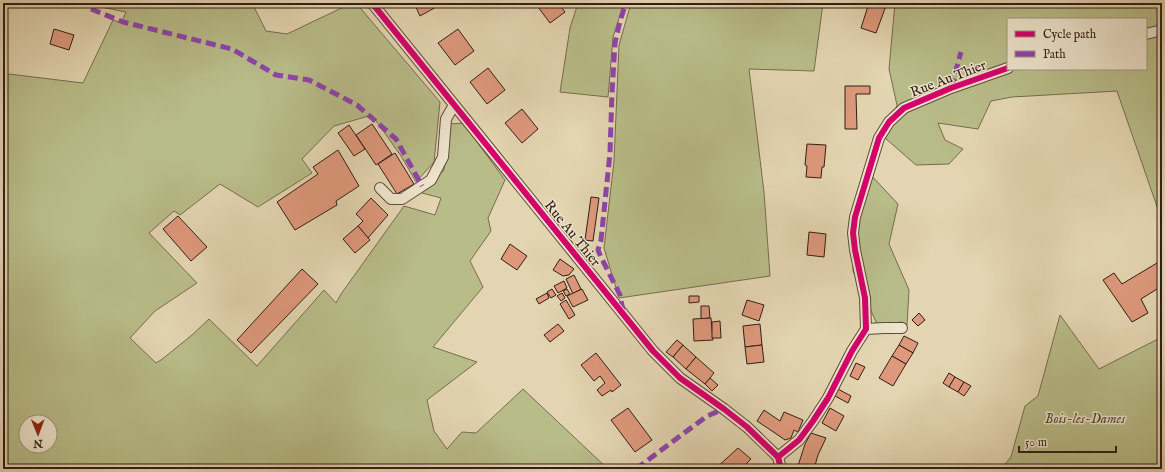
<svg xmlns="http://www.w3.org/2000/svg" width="1165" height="472" viewBox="0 0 1165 472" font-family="'IM FELL English',serif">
<rect width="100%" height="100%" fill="#e3d5b1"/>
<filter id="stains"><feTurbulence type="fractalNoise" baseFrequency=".005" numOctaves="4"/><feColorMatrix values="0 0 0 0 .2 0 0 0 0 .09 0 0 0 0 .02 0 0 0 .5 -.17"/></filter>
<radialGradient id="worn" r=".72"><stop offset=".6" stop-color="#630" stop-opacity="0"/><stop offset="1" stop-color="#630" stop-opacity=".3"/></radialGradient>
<g fill="#b8bc89" stroke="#766c4f" fill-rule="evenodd">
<path d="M 97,3 L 252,3 L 266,31 L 287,34 L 352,3 L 356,3 L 440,102 L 434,162 L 416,182 L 401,156 L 372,115 L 334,126 L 302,159 L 312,173 L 258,207 L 220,184 L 180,215 L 174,211 L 149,233 L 197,283 L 155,311 L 130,338 L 156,363 L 161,360 L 192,335 L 209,319 L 257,366 L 324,290 L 336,303 L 341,294 L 404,206 L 435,215 L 441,198 L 422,193 L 444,170 L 450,124 L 463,123 L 505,180 L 488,218 L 491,231 L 470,261 L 483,287 L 433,347 L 477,362 L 427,400 L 434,431 L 447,449 L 462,432 L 476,433 L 523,389 L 608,469 L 3,469 L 3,80 L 9,74 L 83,83 L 113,20 L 121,23 L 126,12 L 96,6 ZM 26,422 L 50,422 L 50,446 L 26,446 Z"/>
<polygon points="578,3 624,3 613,37 608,97 560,92 570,28"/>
<polygon points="631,3 823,3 814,71 749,69 764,192 770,276 619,298 604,248 614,161 619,45"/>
<path d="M 895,3 L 1162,3 L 1162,221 L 1117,91 L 1012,97 L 991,101 L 978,129 L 938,123 L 945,140 L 963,149 L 949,164 L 916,165 L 885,138 L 897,105 L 889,69 ZM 1008,19 L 1146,19 L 1146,69 L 1008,69 Z"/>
<polygon points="870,174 898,204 889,244 909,290 907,325 902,322 877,324 853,271 853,228"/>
<polygon points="1060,315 1099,369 1162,337 1162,469 1001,469 1011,457 1025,406 1038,396"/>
</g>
<g fill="#de997c" stroke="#331d15">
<polygon points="414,3 436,3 438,6 420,16"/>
<polygon points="535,3 558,3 565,12 550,23"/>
<polygon points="869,3 887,3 876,33 861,28"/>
<polygon points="54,29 74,35 69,50 50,44"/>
<polygon points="458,29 474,51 455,65 438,43"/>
<polygon points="488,68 505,90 487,104 470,82"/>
<polygon points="845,86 870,86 870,94 856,94 857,129 845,129"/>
<polygon points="522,109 538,129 522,143 505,123"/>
<polygon points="372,124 392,154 376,165 356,135"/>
<polygon points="349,125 365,149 354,156 338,133"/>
<polygon points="807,144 826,145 824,167 822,167 821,178 806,177 807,166 805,165"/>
<polygon points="338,150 359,186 336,201 337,205 295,230 277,202 318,174 313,167"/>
<polygon points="395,153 414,184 397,194 378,164"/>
<polygon points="591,197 599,198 593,241 585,240"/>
<polygon points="371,198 388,215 368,238 358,226 363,221 356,214"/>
<polygon points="178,216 207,247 191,261 163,229"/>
<polygon points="358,226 370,240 355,253 343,239"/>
<polygon points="809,232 826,234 824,257 807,255"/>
<polygon points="510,244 527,256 517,270 501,259"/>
<polygon points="560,259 574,269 569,275 563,276 553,270"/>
<polygon points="1162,260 1162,286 1141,299 1148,313 1132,322 1103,280 1114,273 1122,284"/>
<polygon points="302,269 318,284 251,353 237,340"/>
<polygon points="574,275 581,289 573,294 566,279"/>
<polygon points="564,281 567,288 558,293 554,286"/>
<polygon points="552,289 556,295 551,298 547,292"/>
<polygon points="567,289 570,294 566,296 563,291"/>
<polygon points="582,289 588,300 573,307 567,296"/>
<polygon points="547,293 549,298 539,304 536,299"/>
<polygon points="562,293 565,298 561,301 557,296"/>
<polygon points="689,296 699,296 699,302 689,303"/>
<polygon points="566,300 575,315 569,319 560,304"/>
<polygon points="747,300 764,305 759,321 742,315"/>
<polygon points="701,306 709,306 710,318 701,319"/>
<polygon points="919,313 925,320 918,326 912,320"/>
<polygon points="711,318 713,340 694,341 693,319"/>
<polygon points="720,321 721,338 712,338 712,322"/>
<polygon points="558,324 564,331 550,342 544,335"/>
<polygon points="760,324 762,345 745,347 743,326"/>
<polygon points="904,336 918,343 913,353 899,345"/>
<polygon points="677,340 683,345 673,357 666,352"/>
<polygon points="683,345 696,357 686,369 673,357"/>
<polygon points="762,345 764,362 747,364 745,347"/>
<polygon points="899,345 913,353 906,364 892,356"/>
<polygon points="596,353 621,385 612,392 611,390 602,396 597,390 605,383 600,376 594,381 581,365"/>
<polygon points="892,356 906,364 893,386 879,378"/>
<polygon points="696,357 714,373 705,384 686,369"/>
<polygon points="856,363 865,367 858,380 850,376"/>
<polygon points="949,373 955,377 949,387 943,383"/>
<polygon points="955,377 964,382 958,392 949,387"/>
<polygon points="710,378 718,385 712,391 705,384"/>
<polygon points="964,382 971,386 964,396 958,392"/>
<polygon points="838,389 851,396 848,403 835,396"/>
<polygon points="628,408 652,440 635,452 611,420"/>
<polygon points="830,408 844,416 836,431 822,423"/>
<polygon points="764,410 780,421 784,412 803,420 798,432 794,430 791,438 785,440 775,433 757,421"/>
<polygon points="811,433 826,438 818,455 814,469 797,469 805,444"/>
<polygon points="738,448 751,459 741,469 715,469"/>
</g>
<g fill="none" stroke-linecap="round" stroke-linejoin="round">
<g stroke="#5f4b3c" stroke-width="12">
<g id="minor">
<polyline points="372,3 653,351 680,378 724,409 747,427 778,457 781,469"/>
<polyline points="1146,34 1162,30"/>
<polyline points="380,188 391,199 402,199 431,180 443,157 446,119 454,105"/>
<polyline points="866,329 884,328 902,328"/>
<polyline points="778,457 799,440 813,421 828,398 852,351 866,329 865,298 855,250 853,233 855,217 879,138 889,122 904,108 951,88 1008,68"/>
</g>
</g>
<use href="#minor" stroke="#ede4cc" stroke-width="10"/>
<g stroke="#8e44ad" stroke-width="5" stroke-dasharray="10 5" stroke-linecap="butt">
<polyline points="91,9 123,22 232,49 276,75 309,80 357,105 396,139 422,186"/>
<polyline points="951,88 961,52"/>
<polyline points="623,311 620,295 601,257 598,250 601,240 610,153 612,93 615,43 620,21 626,3"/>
<polyline points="636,469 707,416 724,409"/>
</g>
<g stroke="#ede4cc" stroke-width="8">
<g id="cycleway">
<polyline points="372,3 653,351 680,378 724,409 747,427 778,457 781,469"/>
<polyline points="778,457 799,440 813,421 828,398 852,351 866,329 865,298 855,250 853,233 855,217 879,138 889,122 904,108 951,88 1008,68"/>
</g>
</g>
<use href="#cycleway" stroke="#d6006c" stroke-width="6"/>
</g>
<g text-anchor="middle" stroke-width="3" stroke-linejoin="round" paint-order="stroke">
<g font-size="14" fill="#331d15" stroke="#ede4cc">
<text transform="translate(948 78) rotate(-21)" y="5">Rue Au Thier</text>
<text transform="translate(573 233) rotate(51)" y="5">Rue Au Thier</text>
</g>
<g font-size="14" font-style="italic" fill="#544532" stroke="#ede4cc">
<text x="1085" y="423">Bois-les-Dames</text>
</g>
</g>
<rect width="1165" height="472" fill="none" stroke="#e3d5b1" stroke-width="16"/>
<rect x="4" y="4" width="1157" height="464" fill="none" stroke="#331d15" stroke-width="2"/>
<rect x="8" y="8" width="1149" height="456" fill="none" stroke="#331d15"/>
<rect x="1007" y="18" width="140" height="52" fill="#ede4cc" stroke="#a39483"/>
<rect x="1015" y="31" width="20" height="6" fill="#d6006c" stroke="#a39483"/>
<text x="1043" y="38" font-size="12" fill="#331d15">Cycle path</text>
<rect x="1015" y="51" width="20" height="6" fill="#8e44ad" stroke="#a39483"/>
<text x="1043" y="58" font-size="12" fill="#331d15">Path</text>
<g transform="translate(38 434) rotate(179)"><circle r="19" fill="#ede4cc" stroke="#a39483"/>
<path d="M0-3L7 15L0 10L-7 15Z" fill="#8f2418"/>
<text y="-6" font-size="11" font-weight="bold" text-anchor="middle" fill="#331d15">N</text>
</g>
<path d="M1019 446v6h97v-6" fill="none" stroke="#331d15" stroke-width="2"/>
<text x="1025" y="446" font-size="12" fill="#331d15" stroke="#ede4cc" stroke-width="3" paint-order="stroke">50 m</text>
<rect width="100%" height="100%" filter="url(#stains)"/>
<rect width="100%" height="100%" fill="url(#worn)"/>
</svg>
